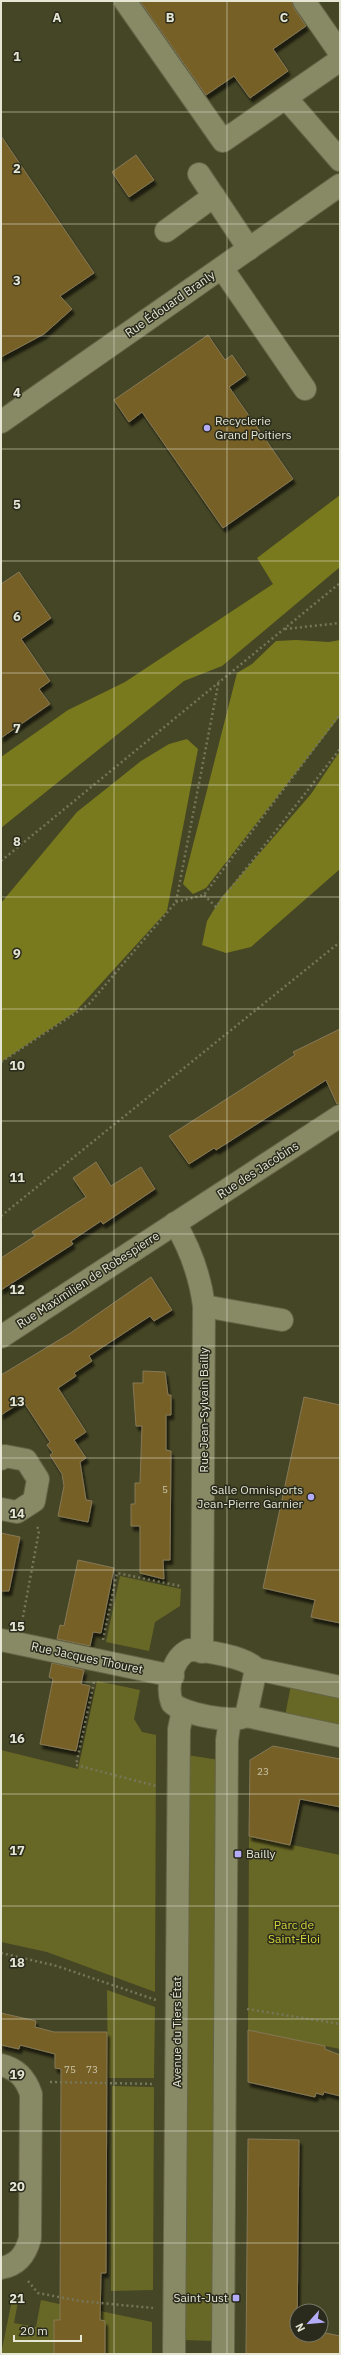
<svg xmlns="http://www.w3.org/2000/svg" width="341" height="2355" viewBox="0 0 341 2355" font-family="'IBM Plex Sans',sans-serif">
<defs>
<filter id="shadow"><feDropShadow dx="2.5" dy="4.5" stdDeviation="1" flood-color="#0009"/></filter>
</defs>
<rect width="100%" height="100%" fill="#454625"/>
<g fill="#686826">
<polygon points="120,1576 181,1589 180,1606 155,1622 149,1651 106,1642"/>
<polygon points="97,1681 140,1690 134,1719 142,1732 156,1735 155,1992 47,1952 1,1942 1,1750 78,1769"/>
<polygon points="291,1685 340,1696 340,1728 285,1716"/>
<polygon points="187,1755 219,1760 216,2341 183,2340"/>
<polygon points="249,1836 340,1855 340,2049 248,2030"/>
<polygon points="107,1990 155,2007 154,2078 108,2078"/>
<polygon points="112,2086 154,2087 153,2290 111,2291"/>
<polygon points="13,2295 19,2296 14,2323 36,2327 41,2300 73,2307 74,2320 54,2320 54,2354 1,2354"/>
<polygon points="86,2308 152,2322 152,2354 105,2354 105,2321 86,2320"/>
</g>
<g fill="#79791e">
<polygon points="340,495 340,567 222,666 184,681 1,828 1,757 68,710 125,682 273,584 257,558"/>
<polygon points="296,640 329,642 340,640 340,716 206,888 193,894 183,884 237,673 252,664 276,641"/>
<polygon points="187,739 198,749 167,911 75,1012 1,1062 1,903 77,812 141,761 169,744"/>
<polygon points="340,751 340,869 251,947 226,953 202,945 207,921 221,898 311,794"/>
</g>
<g fill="#776126" stroke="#857857" filter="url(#shadow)">
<polygon points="140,1 292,1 294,8 306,26 273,49 288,71 250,98 234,76 206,95"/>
<polygon points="1,136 94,273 60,296 72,309 44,334 1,357"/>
<polygon points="136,155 154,180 129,197 112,172"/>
<polygon points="208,335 225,360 232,355 246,375 229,387 293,479 223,528 142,412 129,422 114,400"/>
<polygon points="19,572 51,618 21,639 50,681 39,689 50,704 1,738 1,584"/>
<polygon points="340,1029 340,1104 337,1104 326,1080 216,1150 214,1148 189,1164 169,1136 295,1055 293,1052"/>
<polygon points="96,1162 111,1186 141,1167 155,1189 103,1224 101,1221 71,1241 73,1244 1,1290 1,1258 35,1236 32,1232 86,1197 73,1178"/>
<polygon points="151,1277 172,1310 154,1321 150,1316 89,1356 92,1361 74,1373 76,1376 58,1388 86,1432 74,1440 86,1458 80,1462 86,1500 92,1501 88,1522 58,1516 64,1486 62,1474 50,1455 53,1453 47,1445 50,1442 23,1401 1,1415 1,1375 69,1334"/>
<polygon points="143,1371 165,1372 168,1395 171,1395 171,1415 166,1415 166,1450 171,1451 170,1560 163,1560 164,1579 140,1573 140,1526 131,1526 131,1504 135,1504 135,1483 140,1483 142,1426 136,1426 133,1383 143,1383"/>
<polygon points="304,1397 340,1405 340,1623 311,1617 315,1600 263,1588"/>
<polygon points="1,1533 20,1537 9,1591 1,1591"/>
<polygon points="78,1560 114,1568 101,1633 93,1632 90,1646 57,1639 60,1625 64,1626"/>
<polygon points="52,1663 84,1670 81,1684 90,1686 76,1751 40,1744 53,1679 49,1677"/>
<polygon points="273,1746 340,1759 340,1807 300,1799 290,1845 249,1836 250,1760"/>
<polygon points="1,2013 36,2021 35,2027 54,2032 107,2032 106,2273 101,2273 100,2320 105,2321 105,2354 54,2354 54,2320 60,2320 61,2069 55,2068 55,2054 20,2045 19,2049 1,2045"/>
<polygon points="248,2030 325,2046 325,2049 340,2055 340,2096 324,2092 323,2095 316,2093 315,2097 248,2082"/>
<polygon points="248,2139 299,2140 297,2335 321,2335 321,2332 340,2336 340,2354 246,2354"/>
</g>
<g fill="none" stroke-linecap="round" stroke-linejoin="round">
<g stroke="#646446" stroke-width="24">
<g id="minor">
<polyline points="125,1 223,141 340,60"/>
<polyline points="304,1 340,53"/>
<polyline points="286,98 340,160"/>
<polyline points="199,174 249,249"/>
<polyline points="166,231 214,196"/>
<polyline points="222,268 305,389"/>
<polyline points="1,422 340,185"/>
<path d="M 175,1223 C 191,1250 200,1275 204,1306 L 202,1652"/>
<polyline points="204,1306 282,1320"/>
<polyline points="1,1337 340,1116"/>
<polyline points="1,1459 5,1456 26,1460 38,1479 34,1501 17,1512 1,1509"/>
<polyline points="1,1640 173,1676"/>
<path d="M 189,1650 C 204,1650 247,1657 256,1669 L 246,1716 C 233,1724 183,1714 172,1703 C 166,1687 172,1658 189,1650 Z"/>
<polyline points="256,1669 340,1687"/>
<polyline points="246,1716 340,1736"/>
<path d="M 1,2065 C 18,2069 26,2079 31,2094 L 30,2238 C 26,2254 18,2265 1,2268"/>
<polyline points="174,2354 179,1729 183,1710"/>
<polyline points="223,2354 227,1740 230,1720"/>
</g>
</g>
<g stroke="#75765a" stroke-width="2.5" stroke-dasharray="2 3" stroke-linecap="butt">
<polyline points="285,629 340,623"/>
<polyline points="1,861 340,583"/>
<polyline points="204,895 216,907 340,749"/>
<polyline points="176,902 204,895 340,714"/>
<polyline points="1,1062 89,1004 176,902 219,680"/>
<polyline points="1,1216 340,942"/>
<polyline points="22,1622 39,1531 37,1526"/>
<polyline points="103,1640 117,1573 180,1586"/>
<polyline points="94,1682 76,1765 156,1786"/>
<polyline points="1,1953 57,1966 156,2000"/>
<polyline points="247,2009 340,2024"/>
<polyline points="50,2082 155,2084"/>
<polyline points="28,2281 38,2293 80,2301 153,2308"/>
</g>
<use href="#minor" stroke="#888965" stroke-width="22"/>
</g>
<path fill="none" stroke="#e5e6d3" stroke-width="1" stroke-opacity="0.55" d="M 114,1 L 114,2354M 227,1 L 227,2354M 1,112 L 340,112M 1,224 L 340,224M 1,336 L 340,336M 1,449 L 340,449M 1,561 L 340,561M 1,673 L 340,673M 1,785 L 340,785M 1,897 L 340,897M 1,1009 L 340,1009M 1,1121 L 340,1121M 1,1234 L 340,1234M 1,1346 L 340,1346M 1,1458 L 340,1458M 1,1570 L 340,1570M 1,1682 L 340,1682M 1,1794 L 340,1794M 1,1906 L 340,1906M 1,2019 L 340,2019M 1,2131 L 340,2131M 1,2243 L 340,2243"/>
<g fill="#b5acf8" stroke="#2a2b1c" stroke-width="1.5">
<circle cx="207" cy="428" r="4"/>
<circle cx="311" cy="1497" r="4"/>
<rect x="234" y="1850" width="8" height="8" rx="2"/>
<rect x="232" y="2294" width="8" height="8" rx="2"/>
</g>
<g text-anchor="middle" stroke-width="3" stroke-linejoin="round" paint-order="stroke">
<g font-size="10" fill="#cac5a8">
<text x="165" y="1493">5</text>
<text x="263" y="1775">23</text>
<text x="70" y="2073">75</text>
<text x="92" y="2073">73</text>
</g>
<g font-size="12" fill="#e5e6d3" stroke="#2a2b1c">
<text transform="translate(170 304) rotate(-35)" y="4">Rue Édouard Branly</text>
<text transform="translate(258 1170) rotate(-33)" y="4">Rue des Jacobins</text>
<text transform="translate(88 1280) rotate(-33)" y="4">Rue Maximilien de Robespierre</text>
<text transform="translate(204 1410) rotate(-90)" y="4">Rue Jean-Sylvain Bailly</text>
<text transform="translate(87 1658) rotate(12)" y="4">Rue Jacques Thouret</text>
<text transform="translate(177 2032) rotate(-90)" y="4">Avenue du Tiers État</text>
</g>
<g font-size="12" fill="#e5e6d3" stroke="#2a2b1c" text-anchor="start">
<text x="215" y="425">Recyclerie<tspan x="215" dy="14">Grand Poitiers</tspan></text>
<text x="303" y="1494" text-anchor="end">Salle Omnisports<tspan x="303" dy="14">Jean-Pierre Garnier</tspan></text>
<text x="246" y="1858">Bailly</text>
<text x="228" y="2302" text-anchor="end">Saint-Just</text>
</g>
<g font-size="12" fill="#d6d53a" stroke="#2a2b1c">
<text x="294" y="1929">Parc de<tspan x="294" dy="14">Saint-Éloi</tspan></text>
</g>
</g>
<g font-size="13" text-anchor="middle" font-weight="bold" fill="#e5e6d3" stroke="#2a2b1c" stroke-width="3" stroke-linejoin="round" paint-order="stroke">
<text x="57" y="22">A</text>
<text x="170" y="22">B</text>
<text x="284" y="22">C</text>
<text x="17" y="61">1</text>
<text x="17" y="173">2</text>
<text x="17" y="285">3</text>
<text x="17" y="397">4</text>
<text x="17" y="509">5</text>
<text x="17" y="621">6</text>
<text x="17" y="733">7</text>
<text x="17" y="846">8</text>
<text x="17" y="958">9</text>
<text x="17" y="1070">10</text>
<text x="17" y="1182">11</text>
<text x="17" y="1294">12</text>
<text x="17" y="1406">13</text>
<text x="17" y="1518">14</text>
<text x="17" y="1631">15</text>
<text x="17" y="1743">16</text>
<text x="17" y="1855">17</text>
<text x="17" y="1967">18</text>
<text x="17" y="2079">19</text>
<text x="17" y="2191">20</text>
<text x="17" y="2303">21</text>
</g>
<rect width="341" height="2355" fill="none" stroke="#e5e6d3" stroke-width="4"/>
<g transform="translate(309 2323) rotate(243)"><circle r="19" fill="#2a2b1c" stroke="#757665"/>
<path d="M0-3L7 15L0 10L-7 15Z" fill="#b5acf8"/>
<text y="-6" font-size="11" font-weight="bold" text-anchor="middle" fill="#e5e6d3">N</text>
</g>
<path d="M14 2335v6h67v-6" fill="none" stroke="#e5e6d3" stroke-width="2"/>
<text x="20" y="2335" font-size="12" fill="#e5e6d3" stroke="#2a2b1c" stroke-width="3" paint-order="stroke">20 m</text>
</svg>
